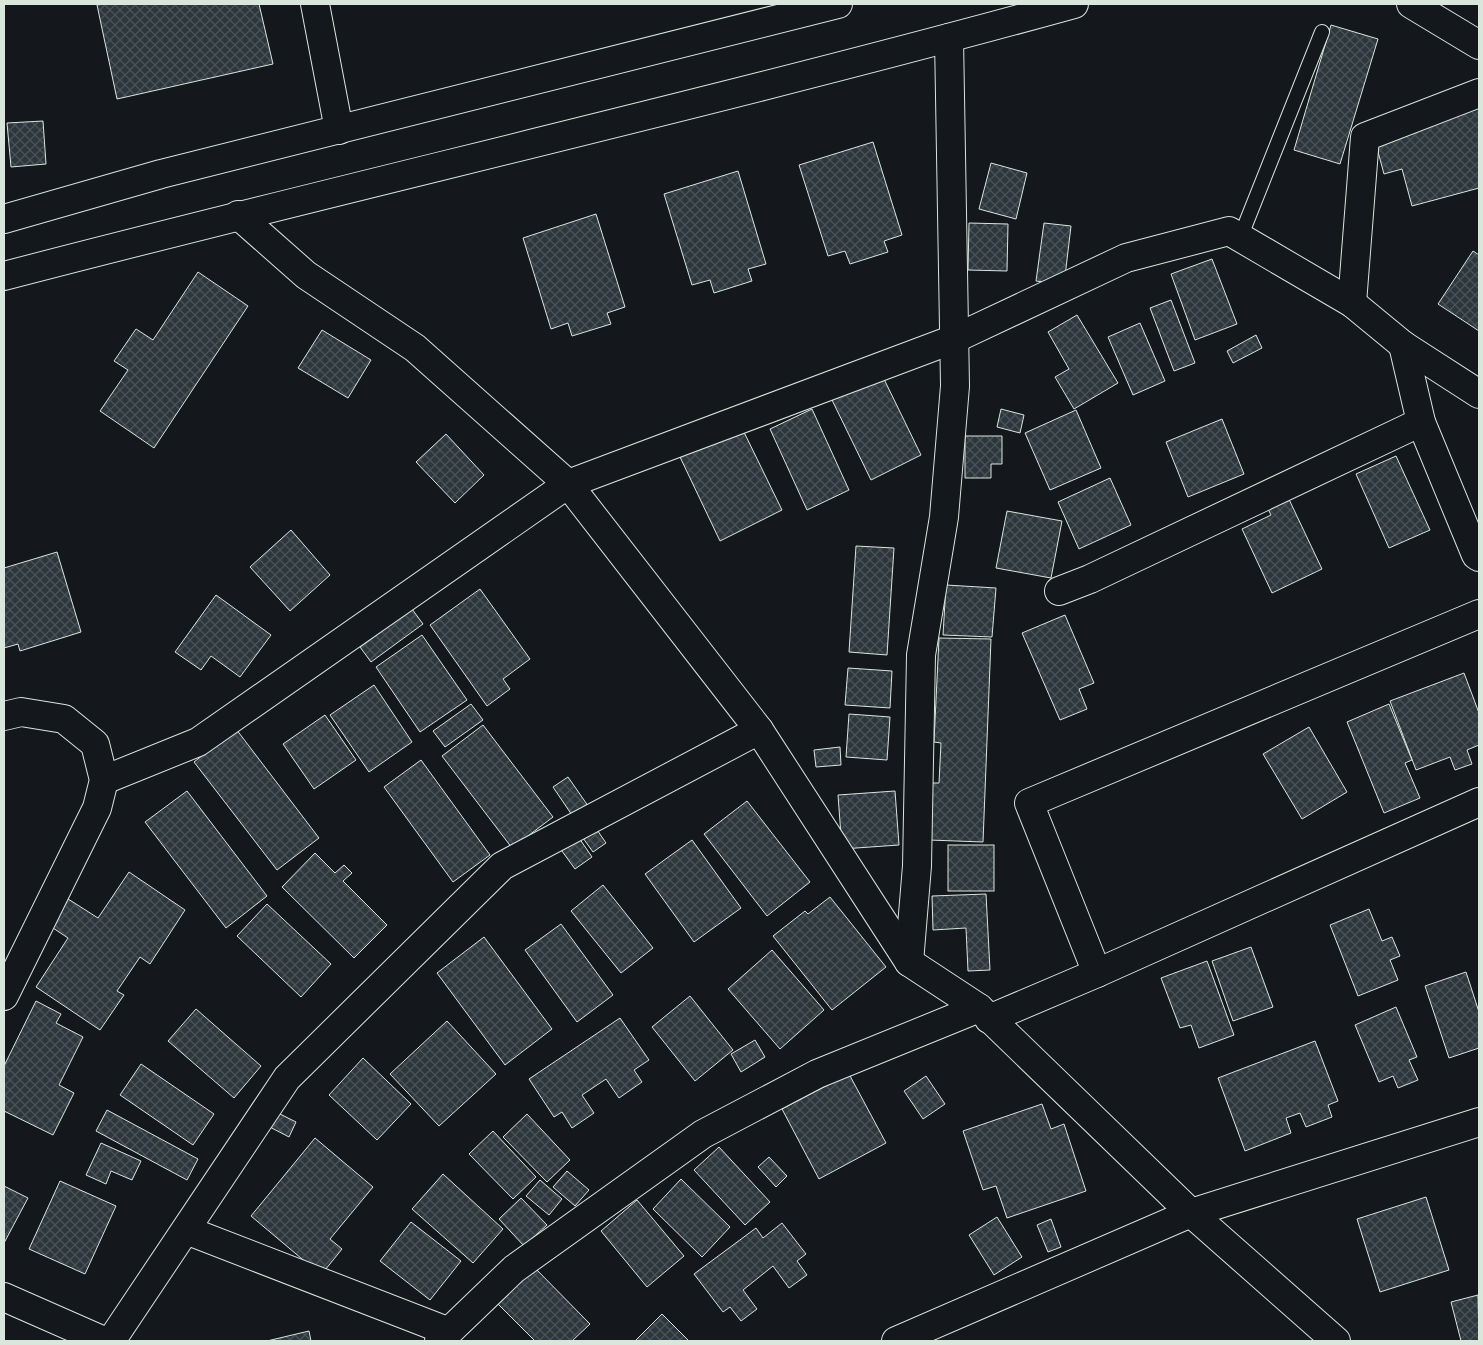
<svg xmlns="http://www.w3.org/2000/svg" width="1483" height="1345" viewBox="0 0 1483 1345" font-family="Overpass,sans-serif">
<defs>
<pattern id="building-cross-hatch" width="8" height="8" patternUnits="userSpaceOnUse" patternTransform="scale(1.25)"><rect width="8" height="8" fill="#2c363c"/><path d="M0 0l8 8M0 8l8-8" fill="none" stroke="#4a5358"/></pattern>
</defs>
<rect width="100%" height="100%" fill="#14181c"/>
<g fill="url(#building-cross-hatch)" stroke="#d8e6dc">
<polygon points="104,4 259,4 273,64 117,99 97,5"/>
<polygon points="1331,25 1378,39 1340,164 1294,150"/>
<polygon points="1479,108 1479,188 1412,206 1402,169 1384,174 1374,137"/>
<polygon points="43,121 46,164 11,167 7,123"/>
<polygon points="873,142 902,235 884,241 888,252 850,264 845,251 828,256 799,165"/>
<polygon points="991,163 1027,173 1016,219 979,209"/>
<polygon points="738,171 766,264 748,269 752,281 714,293 710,280 692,285 664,194"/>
<polygon points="596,214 625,307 607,313 611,324 572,336 568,323 551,329 523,238"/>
<polygon points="969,223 1008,224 1007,271 968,270"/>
<polygon points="1044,223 1071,226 1064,285 1036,281"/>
<polygon points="1473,251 1479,255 1479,331 1438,304"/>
<polygon points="1212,259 1237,324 1195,340 1171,274"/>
<polygon points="198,272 248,306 154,448 100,411 128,370 114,361 136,329 153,340"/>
<polygon points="1171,300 1195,363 1174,371 1150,308"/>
<polygon points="1077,315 1118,383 1074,409 1055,377 1069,369 1048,332"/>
<polygon points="1140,323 1165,381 1133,395 1108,337"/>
<polygon points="322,330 371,360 348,398 298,368"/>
<polygon points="1256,335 1262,348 1233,363 1227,351"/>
<polygon points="882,375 921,455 871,480 832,400"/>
<polygon points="812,409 849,490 807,510 770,429"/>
<polygon points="1001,409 1024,415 1020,433 997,427"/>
<polygon points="1076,410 1101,468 1050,490 1025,433"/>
<polygon points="1222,419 1244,474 1188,497 1166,442"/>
<polygon points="741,426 782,510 720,541 680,457"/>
<polygon points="446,434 484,475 455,503 416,462"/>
<polygon points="965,436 1002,436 1002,464 991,464 991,478 965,478"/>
<polygon points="1396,456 1430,530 1389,548 1356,474"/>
<polygon points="1110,478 1131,525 1079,549 1058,502"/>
<polygon points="1286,493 1322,569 1272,593 1242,529 1271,515 1265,503"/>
<polygon points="1007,511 1062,521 1051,578 996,568"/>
<polygon points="291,530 330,575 290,611 250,567"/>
<polygon points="856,546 894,548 887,655 849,652"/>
<polygon points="57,552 81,632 20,651 18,644 4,648 4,568"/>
<polygon points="946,585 996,588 992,637 943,635"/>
<polygon points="480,589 530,659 503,679 510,689 487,706 430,625"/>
<polygon points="216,595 271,635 240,677 211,656 201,670 175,652"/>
<polygon points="412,609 423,624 371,662 360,647"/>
<polygon points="1065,615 1094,683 1079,689 1087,709 1060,720 1022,633"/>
<polygon points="422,635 467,700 420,732 376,667"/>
<polygon points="939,638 991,639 983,842 929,840 931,783 939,783 941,743 934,742"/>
<polygon points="848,668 892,671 890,708 845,705"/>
<polygon points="1464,673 1479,713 1479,745 1467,750 1472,764 1455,770 1450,757 1416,770 1390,701"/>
<polygon points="374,685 412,742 369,772 330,715"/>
<polygon points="471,704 483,720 445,747 433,731"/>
<polygon points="1389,704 1412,760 1405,763 1420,798 1384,813 1347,722"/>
<polygon points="849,714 890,717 887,760 846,757"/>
<polygon points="325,715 356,760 314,789 283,744"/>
<polygon points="483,725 553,817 512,848 442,756"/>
<polygon points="1309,727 1347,792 1302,819 1263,754"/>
<polygon points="236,729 319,838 277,870 194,762"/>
<polygon points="840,747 841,765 816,767 814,750"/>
<polygon points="421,760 490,855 453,882 384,787"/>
<polygon points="568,777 593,813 578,824 553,787"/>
<polygon points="187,791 267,896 226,928 145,822"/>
<polygon points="895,791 899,845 842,849 838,795"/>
<polygon points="747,801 810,882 767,916 704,834"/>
<polygon points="591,821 606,843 593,852 578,831"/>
<polygon points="577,835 592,857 575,869 559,847"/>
<polygon points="692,840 741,908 694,942 645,874"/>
<rect x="948" y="845" width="46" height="46"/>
<polygon points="315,853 335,873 344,865 352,873 343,881 387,925 354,958 282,887"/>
<polygon points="129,872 185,910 150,964 140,957 117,991 124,995 100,1030 36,987 68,938 47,924 65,897 98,918"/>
<polygon points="603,885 653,948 621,973 571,911"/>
<polygon points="986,894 990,970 968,971 966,928 933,930 932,896"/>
<polygon points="830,897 886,967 832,1010 773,936 805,911 808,914"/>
<polygon points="267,904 331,964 301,997 237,936"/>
<polygon points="1369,909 1382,941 1392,937 1400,956 1390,960 1398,980 1358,996 1330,925"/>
<polygon points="561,924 613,995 577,1022 525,950"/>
<polygon points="484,937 552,1029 505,1065 437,973"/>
<polygon points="1251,947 1273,1007 1233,1021 1212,961"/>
<polygon points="772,950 824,1010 780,1049 728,989"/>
<polygon points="1207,961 1234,1035 1199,1048 1191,1025 1180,1028 1161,978"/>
<polygon points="1466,972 1479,1012 1479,1048 1449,1058 1425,986"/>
<polygon points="690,996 733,1050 695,1081 652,1027"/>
<polygon points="36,1001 61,1014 56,1023 83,1037 59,1085 74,1093 53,1135 4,1111 4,1066"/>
<polygon points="1396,1007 1417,1057 1409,1060 1418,1080 1398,1088 1393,1076 1379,1082 1355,1025"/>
<polygon points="196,1009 261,1066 234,1098 168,1041"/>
<polygon points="620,1018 649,1060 634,1070 642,1082 619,1098 606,1079 582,1095 594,1113 572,1128 562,1112 554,1117 529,1079"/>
<polygon points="447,1021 496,1074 439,1126 390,1074"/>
<polygon points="755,1040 765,1057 741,1072 731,1054"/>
<polygon points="1315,1041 1338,1101 1328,1105 1332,1117 1306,1127 1300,1113 1286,1118 1291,1133 1245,1151 1218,1078"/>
<polygon points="363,1058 411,1104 377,1140 329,1095"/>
<polygon points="141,1064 214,1114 193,1145 120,1095"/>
<polygon points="849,1074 886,1143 819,1179 782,1109"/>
<polygon points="926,1076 945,1104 923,1119 904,1091"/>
<polygon points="1042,1104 1051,1129 1064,1124 1086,1191 1007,1218 996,1186 983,1190 963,1131"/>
<polygon points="107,1110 198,1159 187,1180 96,1131"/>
<polygon points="274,1111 296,1122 289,1137 266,1125"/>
<polygon points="527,1114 570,1160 547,1182 503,1137"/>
<polygon points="493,1131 536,1177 513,1199 469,1154"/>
<polygon points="315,1138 373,1187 330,1239 342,1249 321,1275 251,1216"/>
<polygon points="101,1143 141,1161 132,1180 111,1171 106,1184 86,1175"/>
<polygon points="719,1147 770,1202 745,1225 694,1170"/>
<polygon points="769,1157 787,1176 776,1187 758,1167"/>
<polygon points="567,1171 589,1190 575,1206 553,1187"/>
<polygon points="443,1174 503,1229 473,1263 412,1209"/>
<polygon points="681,1179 730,1227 702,1257 653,1209"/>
<polygon points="540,1180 562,1199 549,1215 526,1196"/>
<polygon points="60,1181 116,1206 85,1274 29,1249"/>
<polygon points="4,1186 28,1198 4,1243"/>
<polygon points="1426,1197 1449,1270 1380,1292 1357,1219"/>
<polygon points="521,1198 547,1225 524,1246 499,1219"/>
<polygon points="637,1200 684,1256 647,1287 601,1231"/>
<polygon points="997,1217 1022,1257 994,1275 969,1235"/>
<polygon points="1051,1219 1061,1247 1048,1252 1037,1225"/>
<polygon points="411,1222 461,1261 430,1300 380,1261"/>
<polygon points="782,1223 806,1254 797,1261 807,1275 789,1288 773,1266 743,1290 757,1309 741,1321 730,1307 723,1312 694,1274 756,1228 763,1238"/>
<polygon points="532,1265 590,1324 572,1341 535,1341 495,1301"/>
<polygon points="1478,1295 1479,1341 1461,1341 1451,1302"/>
<polygon points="662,1314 689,1341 635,1341"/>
<polygon points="309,1331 311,1341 267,1341"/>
</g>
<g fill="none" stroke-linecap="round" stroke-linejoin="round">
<g stroke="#d8e6dc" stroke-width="16">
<polyline id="lane" points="1240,238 1322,32"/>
</g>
<g stroke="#d8e6dc" stroke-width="30">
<g id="street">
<polyline points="315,4 339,130"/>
<polyline points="1411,4 1479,45"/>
<polyline points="1352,303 1365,137 1479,93"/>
<polyline points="1403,345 1421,422 1476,555 1479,557"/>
<polyline points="1059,591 1090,579 1421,422"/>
<polyline points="4,716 21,712 64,719 95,744 104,780 97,808 4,996"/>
<polyline points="104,780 198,742 568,484 954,339 1126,258 1229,231 1352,303 1403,345 1479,394"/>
<polyline points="909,962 917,866 921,655 944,517 955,386 949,38"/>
<polyline points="1097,973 1029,803 1479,614"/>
<polyline points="989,1019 1097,973 1479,802"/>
<polyline points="186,1230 447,1331"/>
<polyline points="4,1297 104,1341"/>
<polyline points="111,1341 287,1078 502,866 759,730"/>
<polyline points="439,1341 514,1269 703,1134 817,1074 979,1008"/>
<polyline points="896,1341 1191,1213 1479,1122"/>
</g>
</g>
<g stroke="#d8e6dc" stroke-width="30">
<g id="secondary">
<polyline points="238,215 306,275 415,348 568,484 759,730 909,962 979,1008 1191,1213 1336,1341"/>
<polyline points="4,219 161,174 838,4"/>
<path d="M 4,276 C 360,183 719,102 1074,4"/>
</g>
</g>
<use href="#lane" stroke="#14181c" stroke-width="14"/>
<use href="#street" stroke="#14181c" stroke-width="28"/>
<use href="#secondary" stroke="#14181c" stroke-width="28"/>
</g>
<rect width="1483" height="1345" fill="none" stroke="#d8e6dc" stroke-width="10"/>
</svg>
